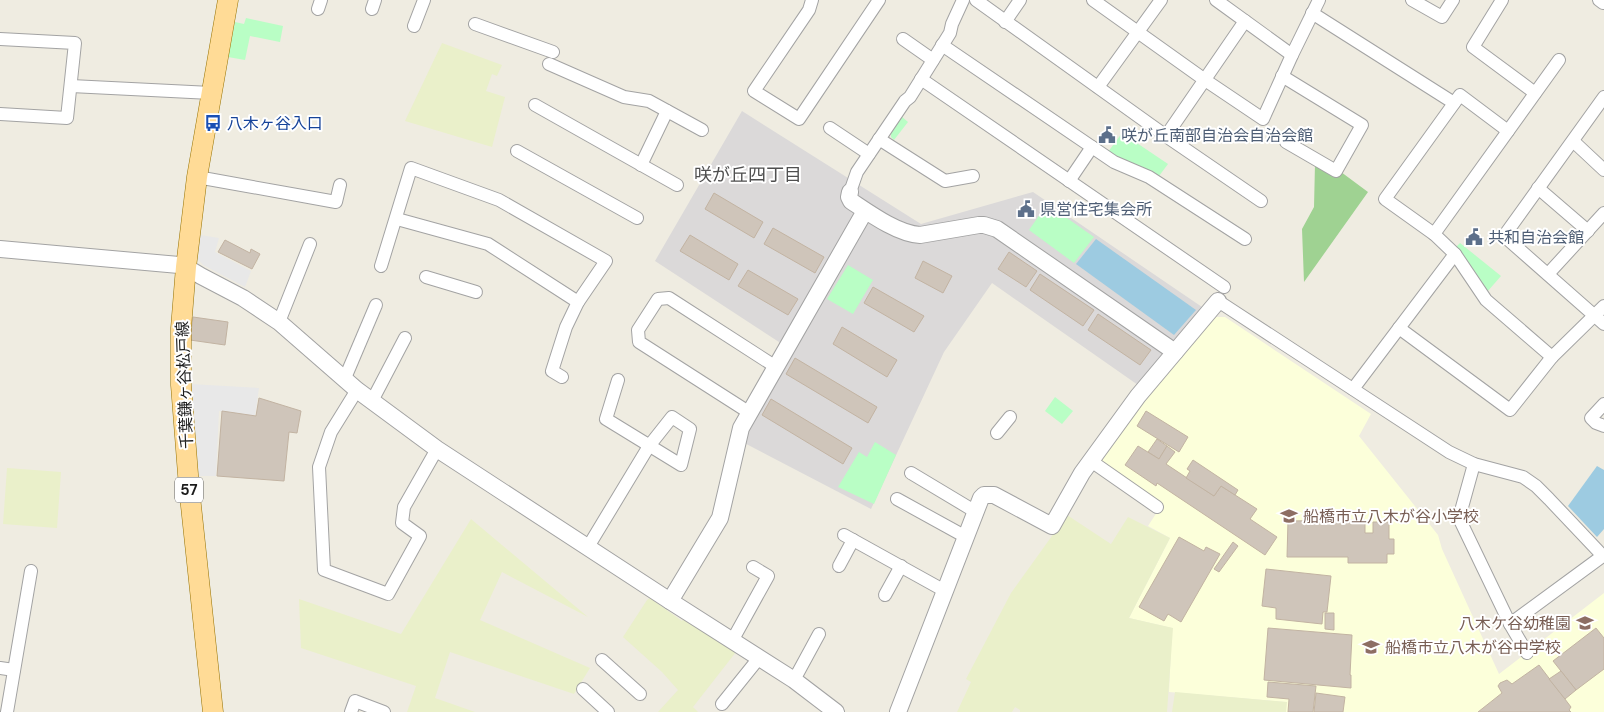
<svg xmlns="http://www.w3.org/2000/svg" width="1604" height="712" viewBox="0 0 1604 712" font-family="'DM Sans','Noto Sans JP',sans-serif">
<rect width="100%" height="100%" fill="#efece1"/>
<polygon fill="#dbd9d9" points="742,111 921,224 1033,192 1205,309 1138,385 992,283 944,352 871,509 731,436 779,347 779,342 655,261"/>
<polygon fill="#fcffda" points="1216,317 1225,317 1371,414 1359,436 1438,535 1442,549 1499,674 1604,593 1604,712 1286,712 1286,702 1169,692 1172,628 1129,618 1170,538 1148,526 1161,506 1100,463 1144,398"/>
<g fill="#eaf0ca">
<polygon points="442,43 502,65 497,76 492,74 486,91 505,97 492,147 405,121"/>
<polygon points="7,468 61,472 57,528 3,524"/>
<polygon points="1067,515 1111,544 1128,517 1170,538 1129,618 1173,628 1167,712 1020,712 1020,710 1015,707 1012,712 957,712 971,682 966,679 1011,593"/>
<polygon points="471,519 588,617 502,572 480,620 590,668 574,694 450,652 435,698 475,712 407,712 416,686 301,648 299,599 401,634"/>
<polygon points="650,598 682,621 684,618 736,652 693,707 698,712 658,712 678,690 662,672 623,637 647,600"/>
<polygon points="1175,692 1287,702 1286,712 1172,712"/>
</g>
<polygon fill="#9fd292" points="1315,164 1341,172 1368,192 1304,282 1302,229 1314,207"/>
<g fill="#b9fec5">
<polygon points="246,18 283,26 280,42 250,36 245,60 228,57 235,22 244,24"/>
<polygon points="901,116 908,122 894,140 891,137 891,130"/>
<polygon points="1122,133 1168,164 1159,176 1108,152"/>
<polygon points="1047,204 1094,237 1074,263 1029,230"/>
<polygon points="1460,243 1501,276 1487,292 1456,247"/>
<polygon points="848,265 873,280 853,314 827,299"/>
<polygon points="1055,397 1073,411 1062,424 1045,411"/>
<polygon points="875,442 896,455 874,504 838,487 859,452 867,457"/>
</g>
<g fill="#e8e8e8">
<polygon points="200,235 219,238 215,252 251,271 245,287 203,265 198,259"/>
<polygon points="190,384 259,388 255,416 219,411 216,476 199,476"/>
</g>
<g fill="#9dcbe1">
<polygon points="1096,239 1196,310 1174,335 1076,264"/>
<polygon points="1597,466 1604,470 1604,529 1597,537 1568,506"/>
</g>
<g fill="#cfc5ba" stroke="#c2b3a2">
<polygon points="714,193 763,222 754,238 705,209"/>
<polygon points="773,228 824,257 815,273 764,244"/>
<polygon points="690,235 738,264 729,280 680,251"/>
<polygon points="225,240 250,253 251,249 260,254 252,269 218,252"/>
<polygon points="1009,252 1037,271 1026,287 998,269"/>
<polygon points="923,261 952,276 943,293 915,278"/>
<polygon points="748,270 798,299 788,315 738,286"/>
<polygon points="1040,274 1094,310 1083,326 1030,290"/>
<polygon points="873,287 924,316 914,332 864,303"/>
<polygon points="1098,314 1151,350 1140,365 1088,330"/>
<polygon points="193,317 228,322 225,345 190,340"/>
<polygon points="842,327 897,360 887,377 833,344"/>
<polygon points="795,358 877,407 868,423 786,374"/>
<polygon points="259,398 301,411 297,433 289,432 284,481 217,476 222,411 256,416"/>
<polygon points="771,399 852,448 843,464 762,415"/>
<polygon points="1146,411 1188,437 1179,452 1137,426"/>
<polygon points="1157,439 1167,446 1159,459 1148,452"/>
<polygon points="1138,446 1159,459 1167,446 1175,452 1166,464 1214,496 1221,486 1257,509 1250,519 1277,537 1265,555 1157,483 1156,486 1125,465"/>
<polygon points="1193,460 1238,490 1235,495 1221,486 1214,496 1186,478 1190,471 1187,469"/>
<polygon points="1365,520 1365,533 1373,533 1373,522 1389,522 1389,539 1394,539 1394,554 1387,554 1387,563 1348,563 1348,557 1287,557 1288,521"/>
<polygon points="1179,537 1204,551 1206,547 1220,554 1181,622 1168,614 1164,621 1139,607"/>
<polygon points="1233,542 1238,546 1219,572 1214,569"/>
<polygon points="1266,569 1331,576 1327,612 1323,612 1322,624 1276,619 1276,608 1262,606"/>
<polygon points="1325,613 1334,613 1334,630 1325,629"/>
<polygon points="1268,628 1352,635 1350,675 1351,675 1351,688 1264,680"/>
<polygon points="1596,628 1604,638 1604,669 1576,690 1553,661"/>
<polygon points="1539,665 1571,707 1569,710 1571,712 1478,712 1502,693 1498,686 1500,683 1507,680 1512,684"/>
<polygon points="1561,671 1576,690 1565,699 1549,679"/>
<polygon points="1268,682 1316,686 1313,712 1288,712 1289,699 1267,697"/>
<polygon points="1316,693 1345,697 1343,712 1314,712"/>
</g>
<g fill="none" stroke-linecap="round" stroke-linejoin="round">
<g stroke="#a3a3a3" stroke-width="14">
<g id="minor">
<polyline points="812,0 809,10 754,91 799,119 879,0"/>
<polyline points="976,0 1166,136 1261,201"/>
<polyline points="1093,0 1205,80 1263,119 1292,55 1319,0"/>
<polyline points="1216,0 1292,55"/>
<polyline points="1412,0 1442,17 1453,0"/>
<polyline points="1502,0 1473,47 1535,93"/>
<polyline points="1599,0 1603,3"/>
<polyline points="318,9 321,0"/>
<polyline points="372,9 375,0"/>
<polyline points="1312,13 1454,103"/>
<polyline points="1005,22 1020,0"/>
<polyline points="475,24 553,52"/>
<polyline points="414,26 424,0"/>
<polyline points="0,39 75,43 67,118 0,114"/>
<polyline points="903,39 933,60"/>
<polyline points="942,45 1114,162 1149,177 1245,239"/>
<polyline points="549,64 624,97 649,101 702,130"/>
<polyline points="1282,76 1362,125 1336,171 1286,142"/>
<polyline points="921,79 1224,287"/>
<polyline points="71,86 211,93"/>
<polyline points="1098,87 1161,0"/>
<polyline points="1604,97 1504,236 1604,324"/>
<polyline points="535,105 677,185"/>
<polyline points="830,128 869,154"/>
<polyline points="1508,131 1460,95 1385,199 1434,234 1455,254 1486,300 1552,357"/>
<polyline points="1166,136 1245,21"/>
<polyline points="879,139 945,181 973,176"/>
<polyline points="1573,141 1604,170"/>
<polyline points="517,151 637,218"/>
<polyline points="641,165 667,111"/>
<polyline points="197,177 336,202 340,185"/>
<polyline points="1069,181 1092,147"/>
<polyline points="1538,188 1588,231"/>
<polyline points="850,192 857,172 905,101 910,97 950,33 952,24 963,0"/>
<polyline points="397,219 488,244 578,302"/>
<polyline points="1434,234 1559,60"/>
<polyline points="381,266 411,168 499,200 606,261 578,302 566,327 552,371 562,377"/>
<polyline points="1548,274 1604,213"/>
<polyline points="426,277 476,292"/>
<polyline points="1218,301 1449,452 1474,464 1523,477 1536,486 1549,499 1602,555"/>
<polyline points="279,322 310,244"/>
<polyline points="1399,328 1510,410 1552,357 1604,306"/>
<polyline points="345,378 376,305"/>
<polyline points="1353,389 1455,254"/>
<polyline points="357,390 331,432 319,467 324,570 388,594 420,536 402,523 404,507 437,449"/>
<polyline points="372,401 405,338"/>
<polyline points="1604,404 1591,418 1596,423 1604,426"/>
<polyline points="750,413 639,342 638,330 658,299 669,298 776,367"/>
<polyline points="997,433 1010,417"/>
<polyline points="1091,461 1157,507"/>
<polyline points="1474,464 1459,518 1510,624 1527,653"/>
<polyline points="911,473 976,512"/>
<polyline points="897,499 966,537"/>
<polyline points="844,535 945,591"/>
<polyline points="588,547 649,446 672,417 690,429 681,465 606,419 618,380"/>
<polyline points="839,566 853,540"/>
<polyline points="885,595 901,566"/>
<polyline points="1510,624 1604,555"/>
<polyline points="732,641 768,576 753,567"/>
<polyline points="602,660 640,694"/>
<polyline points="0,668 14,670"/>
<polyline points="794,680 819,634"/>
<polyline points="583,689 608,712"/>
<polyline points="722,704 759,658"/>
<polyline points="7,712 31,571"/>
<polyline points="351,712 355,701 384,712"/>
</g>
</g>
<g stroke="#a3a3a3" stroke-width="18">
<g id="tertiary">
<path d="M 850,192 L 849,197 L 851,201 C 869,213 898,234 920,235 L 979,225 L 984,225 L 997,229 L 1175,352"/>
<polyline points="0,249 179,265 186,267 201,276 243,298 279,322 357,390 437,449 670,601 794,680 836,712"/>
<polyline points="670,601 720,518 741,428 865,211"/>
<polyline points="898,712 981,498 984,495 994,495 1052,526 1082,473 1138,396 1218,301"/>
</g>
</g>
<g stroke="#957100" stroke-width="21">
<polyline id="primary" points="213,712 189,487 181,385 181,328 186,267 197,177 228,0"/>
</g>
<use href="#minor" stroke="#fff" stroke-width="12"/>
<use href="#tertiary" stroke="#fff" stroke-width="16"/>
<use href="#primary" stroke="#ffdb96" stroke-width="20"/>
</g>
<defs>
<g id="bus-bare" transform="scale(1.35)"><path d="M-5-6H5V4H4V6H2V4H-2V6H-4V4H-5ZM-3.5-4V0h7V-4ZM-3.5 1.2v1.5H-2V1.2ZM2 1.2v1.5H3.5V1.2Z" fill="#1a4fb4" stroke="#fff" stroke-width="2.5" paint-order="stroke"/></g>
<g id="civic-bare" transform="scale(1.35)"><path d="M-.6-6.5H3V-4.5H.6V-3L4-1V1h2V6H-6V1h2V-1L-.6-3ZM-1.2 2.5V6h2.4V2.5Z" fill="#5c6f8a" stroke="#fff" stroke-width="2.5" paint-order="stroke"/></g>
<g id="school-bare" transform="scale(1.35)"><path d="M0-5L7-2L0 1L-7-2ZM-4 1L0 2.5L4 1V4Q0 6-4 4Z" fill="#8d6e63" stroke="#fff" stroke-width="2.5" paint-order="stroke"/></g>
</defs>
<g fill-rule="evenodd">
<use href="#bus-bare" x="213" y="123"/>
<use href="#civic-bare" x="1107" y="135"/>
<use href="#civic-bare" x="1026" y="209"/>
<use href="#civic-bare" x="1474" y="237"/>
<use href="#school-bare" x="1289" y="516"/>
<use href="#school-bare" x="1585" y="623"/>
<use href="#school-bare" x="1371" y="647"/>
</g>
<g text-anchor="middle" stroke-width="4" stroke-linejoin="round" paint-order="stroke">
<rect fill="#fff" stroke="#606060" stroke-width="1" x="175" y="477.5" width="28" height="25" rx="4"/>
<g font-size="15" font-weight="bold" fill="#1c1c1c">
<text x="189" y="495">57</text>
</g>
<g font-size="16" fill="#164399" stroke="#fff" text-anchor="start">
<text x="227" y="129">八木ヶ谷入口</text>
</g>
<g font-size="16" fill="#4e5e75" stroke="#fff" text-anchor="start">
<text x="1121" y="141">咲が丘南部自治会自治会館</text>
<text x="1040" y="215">県営住宅集会所</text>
<text x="1488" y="243">共和自治会館</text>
</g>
<g font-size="16" fill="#1c1c1c" stroke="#fff">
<text transform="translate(184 385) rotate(-92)" y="6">千葉鎌ヶ谷松戸線</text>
</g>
<g font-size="16" fill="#785e54" stroke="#fff" text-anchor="start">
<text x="1303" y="522">船橋市立八木が谷小学校</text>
<text x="1571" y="629" text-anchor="end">八木ケ谷幼稚園</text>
<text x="1385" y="653">船橋市立八木が谷中学校</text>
</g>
<g font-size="18" fill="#4f4f4f" stroke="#fff">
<text x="748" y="181">咲が丘四丁目</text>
</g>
</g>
</svg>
